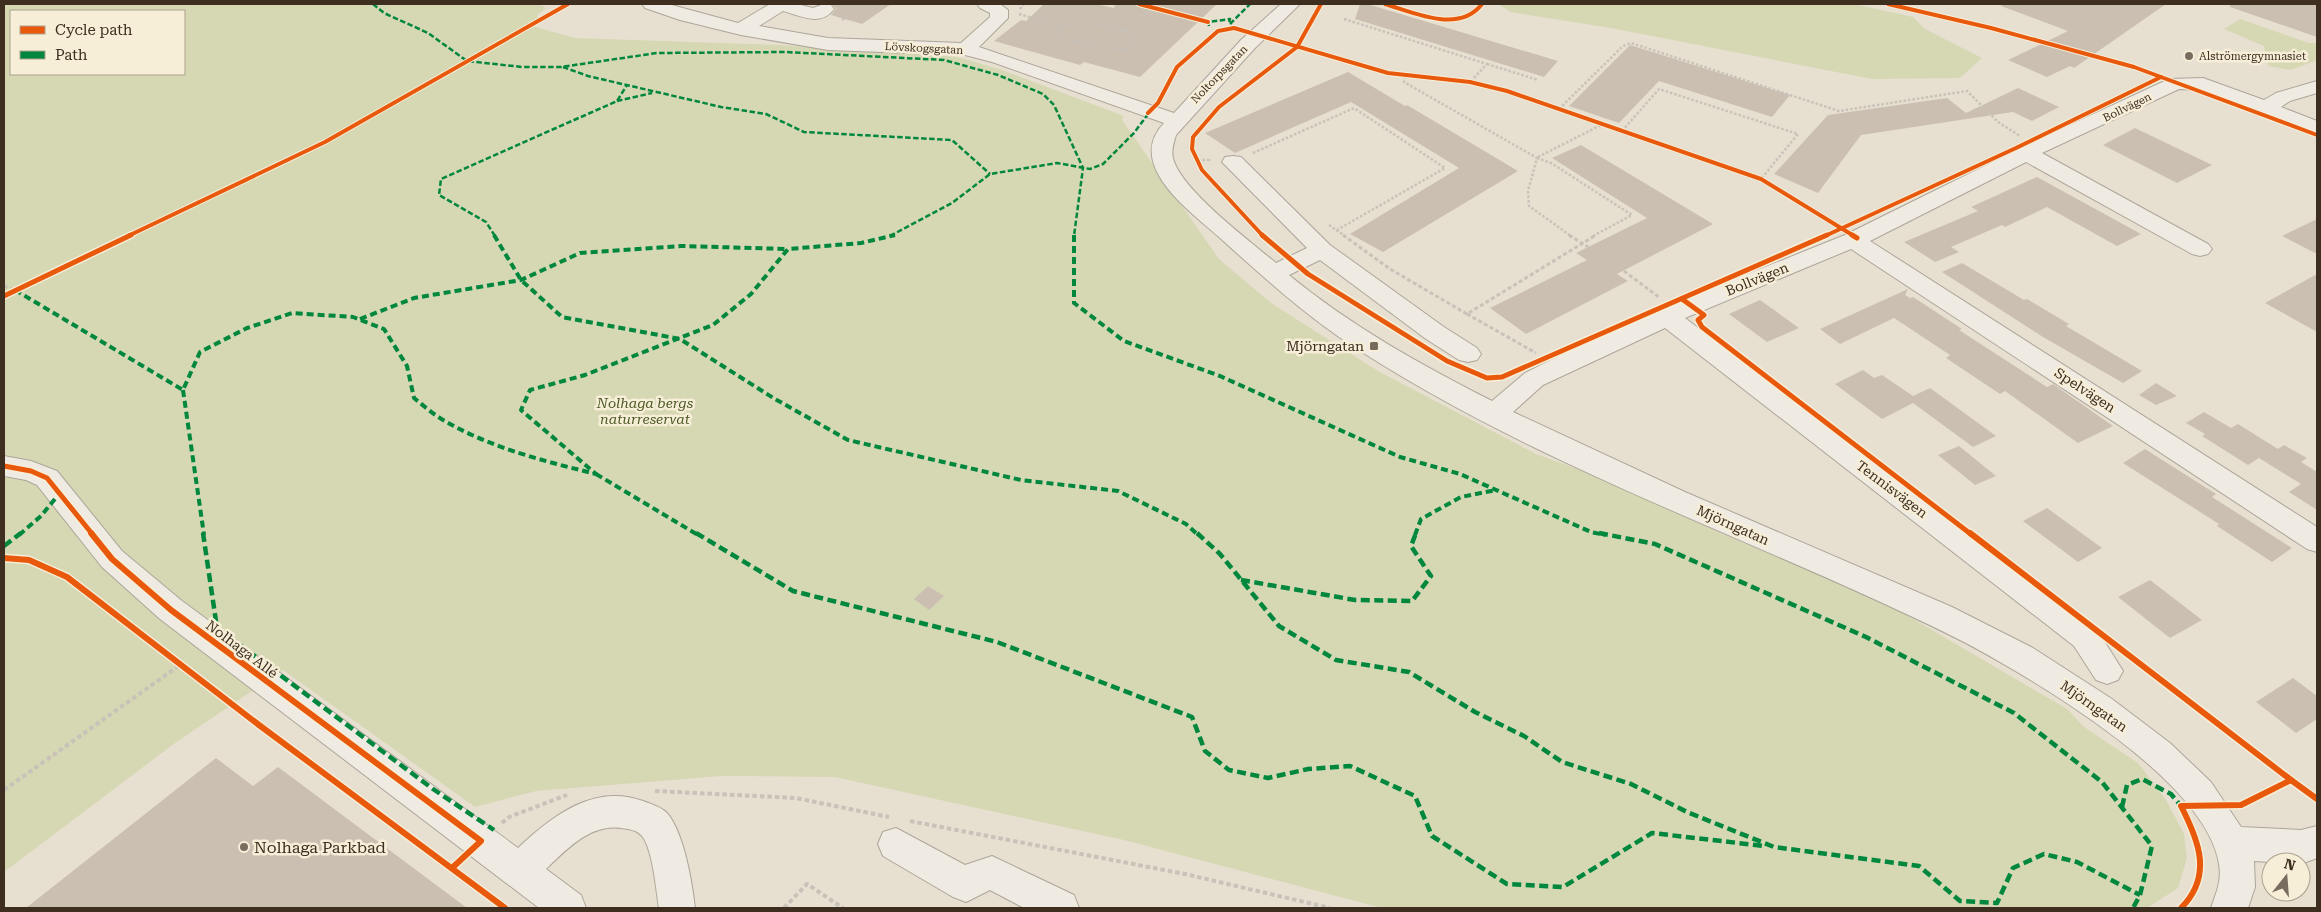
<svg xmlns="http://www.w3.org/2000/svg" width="2321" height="912" viewBox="0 0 2321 912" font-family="'Roboto Serif',serif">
<rect width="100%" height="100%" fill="#e7e0d1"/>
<g fill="#d6d7b3" fill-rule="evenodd">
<path d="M 4,4 L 539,4 L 546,8 L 538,14 L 535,27 L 575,38 L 778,45 L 958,57 L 1002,70 L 1124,116 L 1122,120 L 1219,259 L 1271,303 L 1378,371 L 1536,454 L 1599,477 L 1722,534 L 1879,599 L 2067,709 L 2084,727 L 2138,763 L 2166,800 L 2184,834 L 2187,858 L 2178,888 L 2147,908 L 1382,908 L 1124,840 L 835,777 L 722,776 L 536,791 L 475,807 L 283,670 L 175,743 L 4,872 ZM 11,11 L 184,11 L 184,74 L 11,74 Z"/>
<polygon points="1499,4 1854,4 1913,17 1925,29 1982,58 1960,78 1872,79 1611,28 1510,12"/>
<polygon points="2240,19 2309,43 2317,43 2317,60 2291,70 2268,66 2264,46 2224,29"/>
</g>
<g fill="#cbbfb2">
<polygon points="832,4 891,4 862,24 831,15 836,9"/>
<polygon points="1044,4 1096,4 1114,8 1115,4 1217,4 1140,77 1084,62 1080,65 994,41 1021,20 1026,21"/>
<polygon points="1360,4 1367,4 1558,61 1544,77 1355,19"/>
<polygon points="2002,4 2166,4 2074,68 2070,66 2047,77 2008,60 2068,31 2001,6"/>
<polygon points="2230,4 2317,4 2317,37 2230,7"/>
<polygon points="1630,45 1790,95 1772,117 1659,81 1619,123 1569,106"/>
<polygon points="1348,72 1405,106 1407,105 1518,171 1383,252 1350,234 1459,168 1351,102 1235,153 1205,133"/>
<polygon points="2018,88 2059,107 2032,121 2013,112 1861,135 1818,193 1774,174 1828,115 1947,98 1966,113"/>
<polygon points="2135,128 2212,165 2177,183 2103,145"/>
<polygon points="1581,145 1713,224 1617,274 1628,281 1526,334 1490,308 1587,260 1576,253 1647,218 1552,158"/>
<polygon points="2037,177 2141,234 2117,246 2047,207 2005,227 2002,225 1951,247 1959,252 1935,262 1904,242 1978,211 1971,207"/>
<polygon points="2317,219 2317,254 2282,236"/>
<polygon points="1962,263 2024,300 2027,299 2069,324 2066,326 2142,371 2123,383 2043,337 1942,272"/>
<polygon points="2317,274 2317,332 2265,303"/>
<polygon points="1908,289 1905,295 1910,298 1913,297 1962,329 1959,330 2047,387 2053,384 2113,426 2078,443 2005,391 2000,394 1946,358 1950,355 1894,318 1840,344 1820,329"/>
<polygon points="1760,300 1799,328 1767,342 1729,314"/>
<polygon points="1863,370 1874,378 1882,375 1913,396 1930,388 1996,436 1973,447 1913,403 1882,419 1835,384"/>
<polygon points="2156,383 2177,396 2156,405 2139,395"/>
<polygon points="2204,412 2231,428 2238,424 2278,449 2284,445 2307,458 2301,462 2317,472 2317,510 2289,492 2301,484 2259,458 2248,465 2202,436 2205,434 2186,423"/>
<polygon points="1959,446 1996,476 1975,485 1938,455"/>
<polygon points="2145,449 2216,494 2212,497 2292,548 2272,562 2217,526 2219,524 2123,463"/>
<polygon points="2047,508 2102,548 2078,562 2023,521"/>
<polygon points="2150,580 2202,620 2170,638 2118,597"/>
<polygon points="928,586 944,596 929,610 914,599"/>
<polygon points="2293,678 2317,696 2317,719 2296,733 2256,702"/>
<polygon points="216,758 253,786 278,767 467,908 26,908"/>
</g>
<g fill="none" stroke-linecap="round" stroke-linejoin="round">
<g stroke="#ada599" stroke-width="2">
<g id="minor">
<path d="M 642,4 L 668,4 L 738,23 L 770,4 L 797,4 L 813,8 L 824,4 L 831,5 L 834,9 C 821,27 801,16 783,11 L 759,26 L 828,38 L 961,43 L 990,17 L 990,13 L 980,8 L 977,4 L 1000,4 L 1008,10 L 1008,18 L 979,47 L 1174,113 L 1241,40 L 1281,4 L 1300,4 L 1255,48 L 1176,135 C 1174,142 1171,150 1173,158 C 1180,189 1250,241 1276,263 L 1307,248 L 1222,162 L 1225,157 L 1233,156 L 1241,157 L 1330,245 L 1444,327 L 1477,348 L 1481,354 L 1477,360 L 1468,362 L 1459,360 L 1426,339 L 1320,260 L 1289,275 C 1351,326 1421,365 1492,401 L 1525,373 L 1573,349 L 1683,300 L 1845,235 L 2033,142 L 2169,79 L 2203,78 L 2264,100 L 2276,93 L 2317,81 L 2317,93 L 2290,101 L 2281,107 L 2317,121 L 2317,134 L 2200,90 L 2179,89 L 2042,153 L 2208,244 L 2212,249 L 2208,254 L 2200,256 L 2192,254 L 2026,162 L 1870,241 L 2317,527 L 2317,552 L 2307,549 L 1851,249 L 1685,318 L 2096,628 L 2123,671 L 2118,680 L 2107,684 L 2096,680 L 2074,646 L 1665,328 L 1543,385 L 1513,412 L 1685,492 L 1952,607 L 2033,648 L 2112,699 L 2170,743 L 2211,782 L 2241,827 L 2301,830 L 2317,826 L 2317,858 L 2301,864 L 2254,861 L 2255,887 L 2248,908 L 2211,908 C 2216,893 2222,881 2219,864 C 2206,780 2035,680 1964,642 C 1758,539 1531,466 1339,337 C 1296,307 1259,273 1220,238 C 1191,212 1124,165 1164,123 L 992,62 L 965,55 L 828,50 L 741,35 L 680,20 L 645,8 Z"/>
<path d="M 4,456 L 31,461 L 57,471 L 122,551 L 182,601 L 518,848 C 552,816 594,783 643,801 C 651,804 661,807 667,813 C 684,833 692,882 695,908 L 659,908 C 656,890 653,850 642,836 C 637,830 629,829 621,828 C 590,824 567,849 546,869 L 581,895 L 586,908 L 539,908 L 160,619 L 102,567 L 37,485 L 26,480 L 4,476 Z"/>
<polygon points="896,828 965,865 992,856 1074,895 1079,908 1024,908 990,890 966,902 953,897 883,856 878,844 883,832"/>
</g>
</g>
<g stroke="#c8c2b9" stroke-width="2.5" stroke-dasharray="2.5 2" stroke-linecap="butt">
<polyline points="1020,9 1024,4"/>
<polyline points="1019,14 1062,26"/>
<polyline points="1344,19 1487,64 1470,82"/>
<polyline points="842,20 854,12"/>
<path d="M 1076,24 C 1094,24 1124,25 1136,40 L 1129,48 L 1119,50 L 1062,39 L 1059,34 L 1062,26 Z"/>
<polyline points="1123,31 1144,14 1157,9"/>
<polyline points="1487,64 1538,80"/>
<polyline points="1405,76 1404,82 1537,158 1528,191 1529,206 1571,236"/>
<polyline points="1559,109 1623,46 1631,43 1839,111 1967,91 1998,122 2020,136"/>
<polyline points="1622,131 1659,89 1798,134 1761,179"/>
<polyline points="1253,153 1354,108 1445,168 1337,230"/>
<polyline points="1538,157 1603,124"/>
<polyline points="1537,158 1551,163 1632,215 1593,236"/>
<polyline points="1198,160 1212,160"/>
<polyline points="1329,225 1345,236"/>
</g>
<g stroke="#c8c2b9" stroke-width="3" stroke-dasharray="4 2.5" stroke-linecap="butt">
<polyline points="1343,235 1390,269 1467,314 1596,235"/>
<polyline points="1569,235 1588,247"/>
<polyline points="1624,271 1660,298"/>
<polyline points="4,286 15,290"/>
<polyline points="1467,314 1536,353"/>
</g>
<g stroke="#c8c2b9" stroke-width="4" stroke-dasharray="4.5 3" stroke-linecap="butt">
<polyline points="4,790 180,665"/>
<polyline points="655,791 796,798 889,817"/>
<polyline points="910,821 1185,874 1330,908"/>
<polyline points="502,823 509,817 567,795"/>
<polyline points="452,868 460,861"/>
<polyline points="784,908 807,884 843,908"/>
</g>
<use href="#minor" fill="#efebe3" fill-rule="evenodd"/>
<g stroke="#00873e" stroke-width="2.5" stroke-dasharray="5.5 2.5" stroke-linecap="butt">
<polyline points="373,4 384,13 428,33 467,61 522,67 561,67 657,53 785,52 944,60 998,75 1043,94 1054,105 1083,168 1074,236"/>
<polyline points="1230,24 1250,4"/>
<polyline points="1209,26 1208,22 1230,19 1229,23"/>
<polyline points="563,67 588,76 721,107 766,114 804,132 952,140 990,174"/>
<polyline points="617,101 652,93"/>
<polyline points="495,236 486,222 439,195 441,179 617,101 627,85"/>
<polyline points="890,236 952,203 990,174 1057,163 1090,169 1103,164 1134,133 1151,110"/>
</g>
<g stroke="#00873e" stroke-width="4" stroke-dasharray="7 4" stroke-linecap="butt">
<polyline points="494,235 521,280 562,317 680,339 775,399 848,440 1021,480 1118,491 1186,524 1198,535"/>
<polyline points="1074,235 1074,303 1124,341 1220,376 1400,457 1460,474 1591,532 1605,535"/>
<path d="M 15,290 L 183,390 L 200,352 L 247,328 L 292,313 L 353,317 L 384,329 L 407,366 L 414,398 C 424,406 434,415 445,421 C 491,448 544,461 596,474 L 521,410 L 530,390 L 585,375 L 713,325 L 751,294 L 788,249 L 861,243 L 895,235"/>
<polyline points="360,319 414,298 521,280 580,253 681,246 788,249"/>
<polyline points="183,390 204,535"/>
<polyline points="596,474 698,535"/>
<polyline points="19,535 41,516 59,494"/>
<polyline points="1415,535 1421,519 1461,497 1496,490"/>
</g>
<g stroke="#00873e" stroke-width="4.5" stroke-dasharray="9 4.5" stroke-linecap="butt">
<polyline points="203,533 217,628 433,789 494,830"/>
<polyline points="696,533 793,591 997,642 1192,717 1205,751 1229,770 1268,778 1308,769 1350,766 1415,796 1432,836 1507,884 1563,887 1652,833 1764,846"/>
<polyline points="1197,533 1220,554 1279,626 1336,660 1409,672 1475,712 1524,736 1562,762 1631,784 1687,812 1774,847 1919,866 1960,901 1997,903 2013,868 2044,854 2077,862 2140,895"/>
<polyline points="1599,533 1655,544 1866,637 2014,713 2102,782 2152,846 2140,895 2133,908"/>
<polyline points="4,546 21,533"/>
<polyline points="1241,580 1355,600 1412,601 1431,576 1411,546 1416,533"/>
<polyline points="2122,807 2127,785 2142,779 2171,794 2181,806"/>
</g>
<g stroke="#f7eed8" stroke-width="6">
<g id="cycleway-far2">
<polyline points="1139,4 1208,22"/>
<path d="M 1385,4 C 1415,13 1459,34 1482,4"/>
<polyline points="1888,4 1991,28 2134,67 2317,135"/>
<polyline points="1148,113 1158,103 1177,67 1218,31 1234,28 1388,73 1470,82 1507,91 1761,179 1854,236"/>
<polyline points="128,236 325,142 568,4"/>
<polyline points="1263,236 1202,170 1192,149 1193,137 1219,107 1297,47 1321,4"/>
<polyline points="1825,236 2016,148 2161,77"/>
</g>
</g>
<g stroke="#f7eed8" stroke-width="8">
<g id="cycleway-far1">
<polyline points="1262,235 1308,274 1447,361 1487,378 1502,377 1827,235"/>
<polyline points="1852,235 1857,238"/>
<polyline points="4,296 131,235"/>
<polyline points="1682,299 1704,315 1698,320 1702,327 1972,535"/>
<polyline points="4,466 31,471 47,478 93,535"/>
</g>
</g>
<g stroke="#f7eed8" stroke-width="9">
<g id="cycleway">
<polyline points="91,533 112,559 171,610 481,841 452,868"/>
<polyline points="1970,533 2291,780"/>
<polyline points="4,558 29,560 67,577 259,725 505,908"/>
<path d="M 2181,908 C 2213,876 2199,841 2181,806 L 2241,805 L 2291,780 L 2317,799"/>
</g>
</g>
<use href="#cycleway-far2" stroke="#e8590c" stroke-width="4"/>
<use href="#cycleway-far1" stroke="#e8590c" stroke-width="5"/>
<use href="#cycleway" stroke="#e8590c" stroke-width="6"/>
</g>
<g fill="#786c5e" stroke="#f7eed8" stroke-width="2">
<circle cx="2189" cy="56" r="5"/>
<rect x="1369" y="341" width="10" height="10" rx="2.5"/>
<circle cx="244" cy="847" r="5"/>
</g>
<g text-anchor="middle" stroke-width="5" stroke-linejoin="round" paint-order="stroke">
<g font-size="11" fill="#3d2e20" stroke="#f7eed8">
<text transform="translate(924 48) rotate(3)" y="4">Lövskogsgatan</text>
<text transform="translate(1219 74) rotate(-46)" y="4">Noltorpsgatan</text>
<text transform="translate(2127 107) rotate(-26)" y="4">Bollvägen</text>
</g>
<g font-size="11" fill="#3d2e20" stroke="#f7eed8" text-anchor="start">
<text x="2199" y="60">Alströmergymnasiet</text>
</g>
<g font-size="14" fill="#3d2e20" stroke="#f7eed8">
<text transform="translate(1757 279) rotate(-22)" y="5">Bollvägen</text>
<text transform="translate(2085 390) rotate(33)" y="5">Spelvägen</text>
<text transform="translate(1892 489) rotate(37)" y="5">Tennisvägen</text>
<text transform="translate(1733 525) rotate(24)" y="5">Mjörngatan</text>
<text transform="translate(242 649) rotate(37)" y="5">Nolhaga Allé</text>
<text transform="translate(2094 706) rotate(35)" y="5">Mjörngatan</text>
</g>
<g font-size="14" fill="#3d2e20" stroke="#f7eed8" text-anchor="end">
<text x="1364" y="351">Mjörngatan</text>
</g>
<g font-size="14" font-style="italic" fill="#4d5a26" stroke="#f7eed8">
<text x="645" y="408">Nolhaga bergs<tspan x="645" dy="16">naturreservat</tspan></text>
</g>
<g font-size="16" fill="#3d2e20" stroke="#f7eed8" text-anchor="start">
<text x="254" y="853">Nolhaga Parkbad</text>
</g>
</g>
<rect width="2321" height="912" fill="none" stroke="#3d2e20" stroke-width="10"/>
<rect x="10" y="10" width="175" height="65" fill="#f7eed8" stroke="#ada18e"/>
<rect x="20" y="26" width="25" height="8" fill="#e8590c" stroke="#ada18e"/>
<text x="55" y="35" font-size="15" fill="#3d2e20">Cycle path</text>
<rect x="20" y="51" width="25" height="8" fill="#00873e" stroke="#ada18e"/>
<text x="55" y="60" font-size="15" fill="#3d2e20">Path</text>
<g transform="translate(2286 877) rotate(17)"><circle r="24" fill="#f7eed8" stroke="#ada18e"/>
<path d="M0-4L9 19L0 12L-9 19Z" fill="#786c5e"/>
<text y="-8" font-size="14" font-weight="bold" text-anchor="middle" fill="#3d2e20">N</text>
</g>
</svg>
